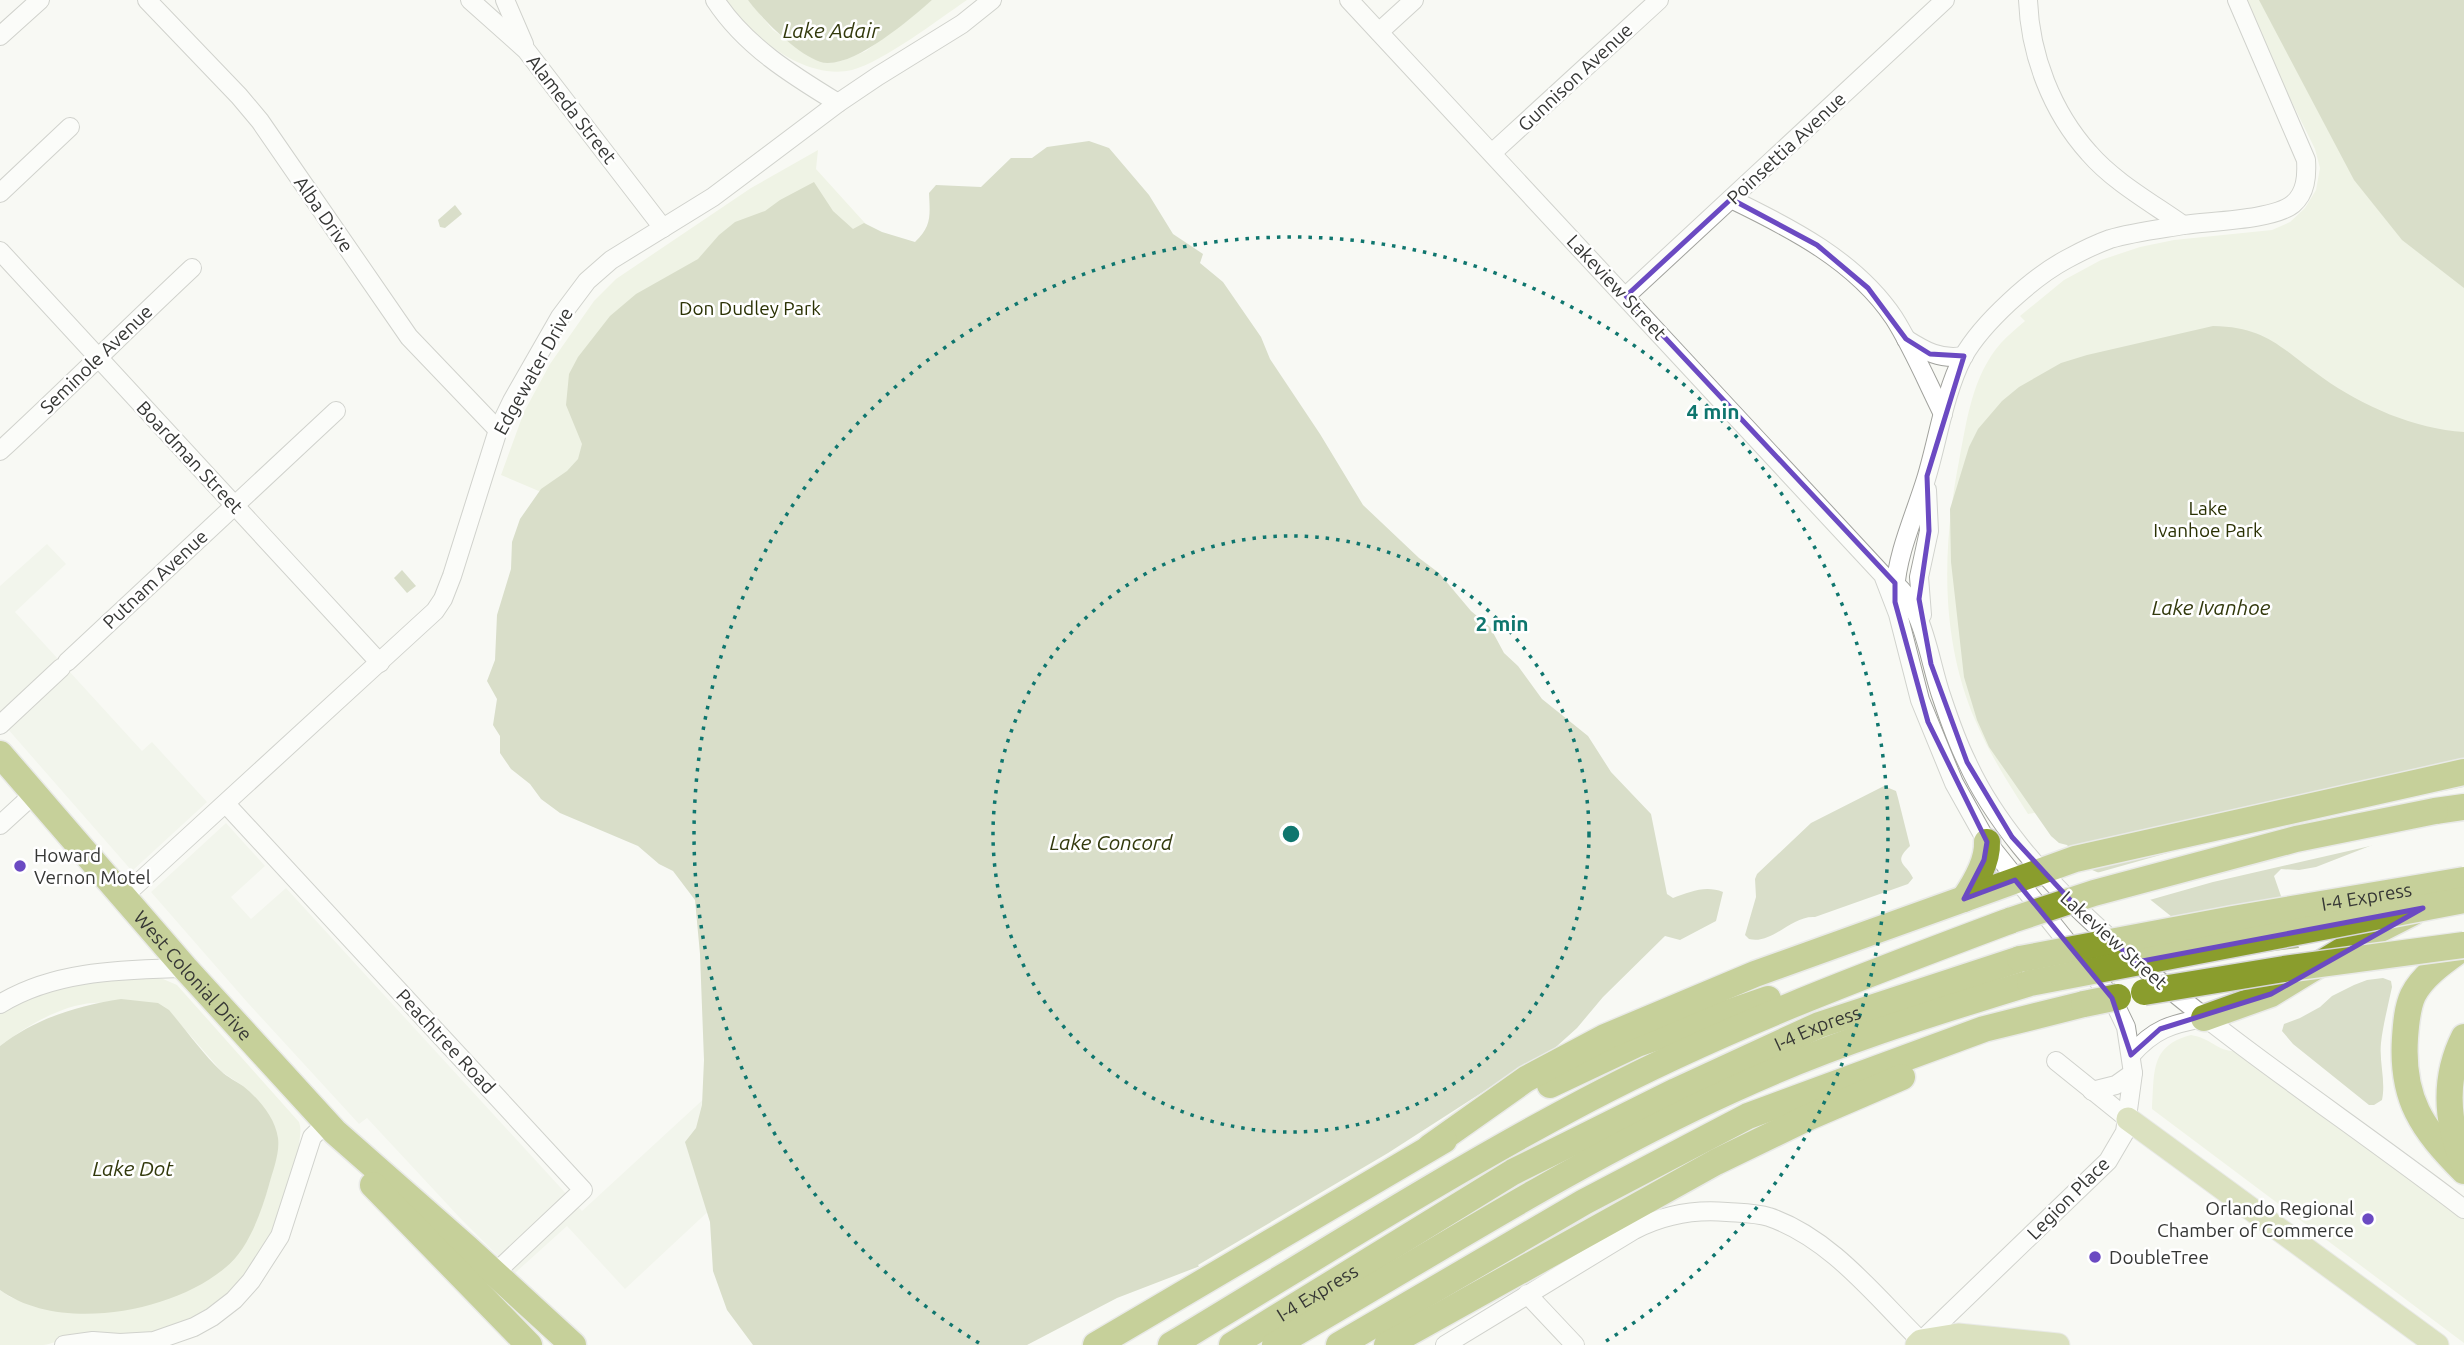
<svg xmlns="http://www.w3.org/2000/svg" width="2464" height="1345" viewBox="0 0 2464 1345" font-family="Ubuntu,sans-serif">
<rect width="100%" height="100%" fill="#f8f9f4"/>
<g fill="#ecefe2">
<polygon points="47,544 66,564 15,612 142,751 152,742 207,802 132,871 0,720 0,586"/>
<polygon points="226,823 265,866 231,897 251,919 286,888 582,1211 734,1071 759,1164 625,1289 567,1226 515,1273 461,1219 367,1118 359,1124 247,1002 151,892"/>
</g>
<g fill="#e5ebd2">
<path d="M 726,0 L 748,0 L 773,30 L 804,52 L 825,63 L 841,61 L 866,51 L 932,0 L 967,0 C 939,19 883,62 852,70 C 804,81 751,36 726,0 Z"/>
<path d="M 2247,0 L 2464,0 L 2464,733 L 2028,814 C 2009,784 1990,755 1976,722 C 1940,640 1942,548 1959,461 C 1967,420 1972,376 2001,343 C 2008,335 2017,328 2025,321 L 2020,316 L 2064,280 L 2101,260 L 2140,247 L 2174,240 L 2272,230 L 2290,222 L 2305,208 L 2316,190 L 2320,168 L 2315,149 L 2280,78 Z"/>
<polygon points="818,150 816,169 921,285 560,500 501,475 524,412 550,364 594,301 616,279 751,188"/>
<path d="M 140,975 L 163,979 L 177,985 L 299,1122 C 303,1133 297,1142 300,1153 C 291,1180 283,1208 272,1234 C 250,1282 206,1322 153,1332 C 126,1337 100,1335 73,1337 C 63,1338 53,1344 43,1345 C 29,1345 14,1345 0,1345 L 0,1290 L 10,1297 L 36,1307 L 75,1313 L 224,1269 C 257,1235 272,1185 278,1139 L 243,1086 L 222,1072 L 169,1011 C 146,1008 116,1001 93,1003 C 61,1005 25,1027 0,1046 L 0,1010 L 49,987 Z"/>
<path d="M 2191,1035 C 2211,1038 2218,1052 2236,1051 L 2464,1214 L 2464,1343 L 2152,1109 C 2155,1073 2149,1046 2191,1035 Z"/>
</g>
<g fill="#b3bc96">
<path d="M 748,0 L 932,0 C 909,20 858,64 827,63 C 804,62 761,18 748,0 Z"/>
<polygon points="2259,0 2464,0 2464,288 2402,240 2354,180"/>
<path d="M 1089,141 L 1109,148 L 1149,195 L 1173,234 L 1203,254 L 1200,263 L 1223,282 L 1261,337 L 1270,359 L 1320,434 L 1363,505 L 1419,558 L 1439,573 L 1471,611 L 1490,627 L 1504,653 L 1518,666 L 1542,699 L 1588,736 L 1611,772 L 1651,814 L 1667,894 L 1673,898 C 1690,892 1705,885 1723,892 L 1716,921 L 1680,940 L 1665,936 L 1603,997 L 1577,1028 L 1465,1129 L 1213,1261 L 1117,1298 L 1027,1345 L 753,1345 L 727,1310 L 713,1271 L 710,1222 L 685,1142 L 696,1128 L 702,1105 L 704,1060 L 700,954 L 695,900 L 673,871 L 659,864 L 638,846 L 560,813 L 541,799 L 530,784 L 511,769 L 500,753 L 500,736 L 493,725 L 497,699 L 487,681 L 495,660 L 497,615 L 511,569 L 512,542 L 520,519 L 541,489 L 567,471 L 578,459 L 582,444 L 566,405 L 569,374 L 578,357 L 610,316 L 636,294 L 698,259 L 719,235 L 735,222 L 765,211 L 780,200 L 814,182 L 833,211 L 853,229 L 864,223 L 882,232 L 915,242 C 932,226 930,215 929,193 L 936,185 L 981,187 L 1011,158 L 1032,158 L 1047,147 Z"/>
<polygon points="455,205 462,214 445,228 440,227 438,220"/>
<path d="M 2213,326 C 2268,327 2281,349 2323,378 C 2362,406 2415,429 2464,432 L 2464,787 L 2423,795 L 2405,806 L 2375,844 L 2316,867 L 2299,870 L 2281,869 L 2274,876 L 2299,948 L 2234,956 L 2177,921 L 2137,889 L 2085,867 L 2067,845 L 2059,843 L 2051,836 L 1989,747 L 1977,720 L 1964,677 L 1951,562 L 1950,509 L 1969,447 L 1978,429 L 2002,401 L 2019,387 L 2061,363 L 2087,355 Z"/>
<polygon points="402,570 416,586 407,593 394,578"/>
<path d="M 1884,786 L 1896,791 L 1898,798 L 1910,846 C 1892,863 1906,863 1913,878 L 1908,884 L 1815,917 C 1792,915 1772,945 1749,939 L 1745,935 L 1756,897 L 1755,879 L 1757,874 L 1811,823 Z"/>
<path d="M 2383,978 L 2391,981 L 2392,987 C 2388,1006 2383,1025 2381,1043 C 2379,1062 2386,1081 2382,1100 L 2374,1105 L 2369,1105 L 2293,1044 L 2282,1031 L 2284,1024 L 2300,1018 L 2320,1007 L 2332,996 L 2354,985 L 2367,980 Z"/>
<path d="M 121,999 L 158,1003 L 169,1010 C 186,1030 202,1053 221,1071 C 227,1077 236,1081 243,1086 C 258,1098 275,1117 278,1138 C 280,1153 273,1170 269,1185 C 261,1213 248,1250 225,1268 C 171,1313 59,1333 0,1290 L 0,1046 C 36,1018 77,1006 121,999 Z"/>
</g>
<g fill="#f8f9f4">
<polygon points="2420,794 2424,798 2407,809 2386,829 2379,844 2213,882 2146,901 2135,892 2093,874 2210,841"/>
<polygon points="2302,948 2300,952 2234,960 2229,958"/>
<polygon points="1566,1043 1467,1132 1201,1270 1198,1265 1388,1153 1517,1070"/>
</g>
<g fill="none" stroke-linecap="round" stroke-linejoin="round">
<g stroke="#a1a29d" stroke-width="20">
<g id="minor">
<polyline points="147,0 239,96 260,121 409,337 498,430"/>
<polyline points="470,0 526,50 663,228"/>
<polyline points="505,0 524,44"/>
<path d="M 715,0 C 745,46 792,75 838,103"/>
<path d="M 1349,0 L 1883,575 L 1898,614 L 1920,700 L 1954,783 L 1987,842 L 2112,998 L 2126,1027 L 2133,1073 L 2125,1132 L 2108,1161 L 1921,1341 C 1876,1297 1831,1238 1769,1217 C 1756,1213 1740,1213 1727,1212 C 1694,1209 1663,1215 1634,1230 L 1445,1345"/>
<path d="M 2028,0 C 2030,55 2052,112 2089,153 C 2114,182 2152,203 2183,225"/>
<polyline points="1379,32 1414,0"/>
<polyline points="0,36 40,0"/>
<polyline points="1492,153 1659,0"/>
<polyline points="0,193 70,127"/>
<path d="M 1731,199 C 1791,228 1856,261 1894,318 C 1913,348 1927,382 1943,414"/>
<polyline points="0,251 380,663"/>
<polyline points="1626,296 1945,0"/>
<path d="M 1906,339 C 1925,351 1940,360 1964,356"/>
<path d="M 0,451 C 65,391 128,328 192,268"/>
<path d="M 1889,579 C 1925,604 1928,659 1942,698 C 1949,719 1957,742 1967,762 C 1980,791 2001,822 2021,847 C 2059,894 2104,934 2150,973 C 2250,1057 2360,1129 2464,1209"/>
<path d="M 1895,591 C 1897,553 1915,515 1926,479 C 1938,440 1944,394 1963,357 C 1982,323 2033,277 2067,259 C 2080,252 2096,244 2110,239 C 2133,232 2160,229 2184,225 C 2210,221 2274,220 2293,204 C 2306,193 2307,176 2306,160 L 2237,0"/>
<polyline points="1922,615 1919,577 1929,531 1927,490"/>
<polyline points="67,662 336,411"/>
<polyline points="0,725 61,668"/>
<polyline points="226,804 583,1190 495,1273"/>
<polyline points="0,825 35,793"/>
<polyline points="124,896 435,611 443,599 452,576 498,430 512,401 560,317 587,281 611,260 713,197 838,103 878,76 962,24 992,0"/>
<path d="M 0,1004 C 55,970 123,970 185,968"/>
<path d="M 2131,1055 C 2154,1029 2171,1024 2204,1018"/>
<polyline points="2056,1061 2128,1119"/>
<polyline points="2092,1091 2116,1085 2133,1073"/>
<polyline points="1527,1294 1575,1345"/>
<polyline points="64,1345 93,1341 120,1343 154,1341 194,1327 212,1317 234,1300 251,1281 280,1236 312,1137 326,1123"/>
</g>
</g>
<g stroke="#d7d7d7" stroke-width="25">
<g id="major">
<polyline points="2128,1119 2437,1345"/>
<polyline points="1917,1345 1921,1341 1958,1335 2058,1345"/>
</g>
</g>
<g stroke="#d7d7d7" stroke-width="29">
<g id="highway">
<path id="s1" d="M 0,754 L 185,968 L 335,1132 L 467,1248 L 573,1345"/>
<polyline points="2435,811 2464,807"/>
<path d="M 1964,899 C 1975,883 1988,862 1987,842"/>
<path d="M 2464,947 C 2446,960 2423,975 2413,995 C 2407,1008 2406,1024 2405,1038 C 2401,1099 2422,1129 2464,1171"/>
<polyline points="2204,1018 2271,994 2361,939 2412,913"/>
<path d="M 2464,1037 C 2443,1079 2446,1121 2464,1164"/>
<polyline points="1550,1085 1637,1044 1768,999"/>
<polyline points="1430,1147 1526,1079 1605,1037 1755,974 2075,859 2464,772"/>
<polyline points="373,1185 529,1345"/>
<polyline points="1096,1345 1444,1140"/>
<path d="M 1171,1345 C 1309,1262 1445,1175 1587,1100 C 1723,1028 1868,974 2012,920"/>
<path id="s2" d="M 1232,1345 L 1513,1172 L 1676,1091 L 1819,1025 L 2020,959"/>
<path d="M 1275,1345 C 1426,1258 1574,1162 1732,1090 C 1828,1045 1929,1014 2030,983"/>
<polyline points="1339,1345 1584,1202 1748,1116 1984,1029 2084,1004"/>
<polyline points="1387,1345 1716,1162 1807,1118 1902,1077"/>
</g>
</g>
<use href="#minor" stroke="#fff" stroke-width="18"/>
<use href="#major" stroke="#b9c481" stroke-width="23"/>
<use href="#highway" stroke="#8a9d2d" stroke-width="26"/>
<g stroke="#d7d7d7" stroke-width="29" stroke-linecap="butt">
<g id="highway-bridge">
<polyline points="2012,920 2094,893 2296,839 2435,811"/>
<path id="s3" d="M 2020,959 L 2233,919 L 2464,880"/>
<polyline points="2030,983 2464,900"/>
<polyline points="2144,992 2284,969 2464,945"/>
<polyline points="2084,1004 2118,997"/>
</g>
</g>
<use href="#highway-bridge" stroke="#8a9d2d" stroke-width="26"/>
</g>
<path d="M0 0H2464V1345H0ZM 1731,199 L 1817,245 L 1868,288 L 1906,339 L 1930,354 L 1964,356 L 1927,476 L 1929,531 L 1919,599 L 1931,664 L 1967,762 L 2012,837 L 2095,927 L 2137,962 L 2423,908 L 2271,994 L 2160,1029 L 2131,1055 L 2112,998 L 2015,880 L 1964,899 L 1984,860 L 1987,842 L 1928,722 L 1895,602 L 1895,583 L 1626,296 Z" fill="#f8f9f4" fill-opacity=".55" fill-rule="evenodd"/>
<path fill="none" stroke="#6b4ac2" stroke-width="5" stroke-linejoin="round" d="M 1731,199 L 1817,245 L 1868,288 L 1906,339 L 1930,354 L 1964,356 L 1927,476 L 1929,531 L 1919,599 L 1931,664 L 1967,762 L 2012,837 L 2095,927 L 2137,962 L 2423,908 L 2271,994 L 2160,1029 L 2131,1055 L 2112,998 L 2015,880 L 1964,899 L 1984,860 L 1987,842 L 1928,722 L 1895,602 L 1895,583 L 1626,296 Z"/>
<g fill="none" stroke="#0f766e" stroke-width="3.5" stroke-dasharray="3.5 7">
<circle cx="1291" cy="834" r="298"/>
<path d="M979 1343A597 597 0 1 1 1603 1343"/>
</g>
<g fill="#6b4ac2" stroke="#fff" stroke-width="2.5">
<circle cx="20" cy="866" r="7"/>
<circle cx="2368" cy="1219" r="7"/>
<circle cx="2095" cy="1257" r="7"/>
</g>
<g text-anchor="middle" stroke-width="5" stroke-linejoin="round" paint-order="stroke">
<g font-size="19" fill="#363735" stroke="#fff">
<text transform="translate(1575 77) rotate(-43)" y="7">Gunnison Avenue</text>
<text transform="translate(572 109) rotate(52)" y="7">Alameda Street</text>
<text transform="translate(1786 148) rotate(-43)" y="7">Poinsettia Avenue</text>
<text transform="translate(324 214) rotate(55)" y="7">Alba Drive</text>
<text transform="translate(1617 287) rotate(47)" y="7">Lakeview Street</text>
<text transform="translate(96 359) rotate(-44)" y="7">Seminole Avenue</text>
<text transform="translate(533 371) rotate(-61)" y="7">Edgewater Drive</text>
<text transform="translate(190 457) rotate(47)" y="7">Boardman Street</text>
<text transform="translate(155 579) rotate(-43)" y="7">Putnam Avenue</text>
<text dy="7" stroke="none"><textPath href="#s3" startOffset="352">I-4 Express</textPath></text>
<text transform="translate(2114 940) rotate(42)" y="7">Lakeview Street</text>
<text dy="7" stroke="none"><textPath href="#s1" startOffset="294">West Colonial Drive</textPath></text>
<text dy="7" stroke="none"><textPath href="#s2" startOffset="667">I-4 Express</textPath></text>
<text transform="translate(446 1041) rotate(47)" y="7">Peachtree Road</text>
<text transform="translate(2068 1198) rotate(-45)" y="7">Legion Place</text>
<text dy="7" stroke="none"><textPath href="#s2" startOffset="100">I-4 Express</textPath></text>
</g>
<g font-size="19" fill="#2a3103" stroke="#fff">
<text x="750" y="315">Don Dudley Park</text>
<text x="2208" y="515">Lake<tspan x="2208" dy="22">Ivanhoe Park</tspan></text>
</g>
<g font-size="19" fill="#363735" stroke="#fff" text-anchor="start">
<text x="34" y="862">Howard<tspan x="34" dy="22">Vernon Motel</tspan></text>
<text x="2354" y="1215" text-anchor="end">Orlando Regional<tspan x="2354" dy="22">Chamber of Commerce</tspan></text>
<text x="2109" y="1264">DoubleTree</text>
</g>
<g font-size="21" font-style="italic" fill="#32390c" stroke="#fff">
<text x="831" y="38">Lake Adair</text>
<text x="2211" y="615">Lake Ivanhoe</text>
<text x="1111" y="850">Lake Concord</text>
<text x="133" y="1176">Lake Dot</text>
</g>
</g>
<circle cx="1291" cy="834" r="10" fill="#0f766e" stroke="#fff" stroke-width="3.5"/>
<g font-size="21" text-anchor="middle" font-weight="bold" fill="#0f766e" stroke="#fff" stroke-width="5" stroke-linejoin="round" paint-order="stroke">
<text x="1713" y="419">4 min</text>
<text x="1502" y="631">2 min</text>
</g>
</svg>
